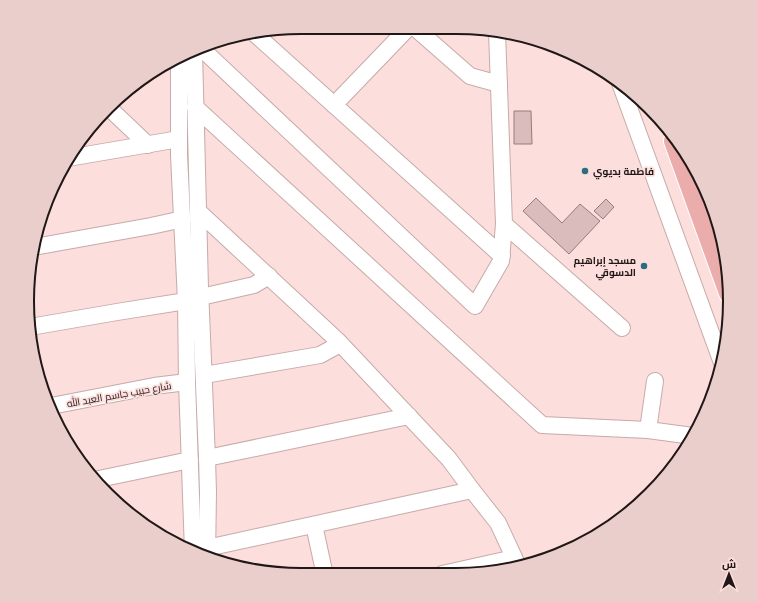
<svg xmlns="http://www.w3.org/2000/svg" width="757" height="602" viewBox="0 0 757 602" font-family="Lato,Cairo,sans-serif">
<rect width="100%" height="100%" fill="#fcdedc"/>
<g fill="#d9bcbb" stroke="#967c7a">
<polygon points="514,111 531,111 532,144 514,144"/>
<polygon points="536,198 562,223 580,204 600,221 569,254 523,211"/>
<polygon points="606,199 614,207 603,219 594,211"/>
</g>
<g fill="none" stroke-linecap="round" stroke-linejoin="round">
<g stroke="#c7aaa9" stroke-width="18">
<g id="minor">
<polyline points="414,27 470,76 499,84"/>
<polyline points="254,33 502,256"/>
<polyline points="201,48 475,306 501,261 504,224 497,32"/>
<polyline points="194,51 200,288 207,458 208,492 207,558"/>
<polyline points="179,58 179,155 186,301 187,382 193,552"/>
<polyline points="620,83 722,363"/>
<polyline points="334,105 409,27"/>
<polyline points="108,107 148,145"/>
<polyline points="195,107 542,425 648,430"/>
<polyline points="68,158 179,139"/>
<polyline points="198,211 337,340 449,459 472,490 498,523 518,566"/>
<polyline points="504,224 622,328"/>
<polyline points="34,247 151,226 183,219"/>
<polyline points="201,297 254,285 269,276"/>
<polyline points="30,327 117,312 186,301"/>
<polyline points="204,375 320,355 340,344"/>
<polyline points="655,381 648,430 693,436"/>
<polyline points="51,406 154,386 187,382"/>
<polyline points="207,458 409,416"/>
<polyline points="94,480 190,460"/>
<polyline points="314,525 324,571"/>
<polyline points="207,548 472,490"/>
<polyline points="442,574 514,558"/>
</g>
</g>
<g stroke="#fff" stroke-width="22">
<polyline id="major" points="674,141 729,293"/>
</g>
<use href="#minor" stroke="#fff" stroke-width="16"/>
<use href="#major" stroke="#ebadac" stroke-width="20"/>
</g>
<g fill="#2c6c81" stroke="#fcdedc" stroke-width="1.5">
<circle cx="585" cy="171" r="4"/>
<circle cx="644" cy="266" r="4"/>
</g>
<g text-anchor="middle" stroke-width="3.5" stroke-linejoin="round" paint-order="stroke">
<g font-size="10" font-weight="bold" fill="#211717" stroke="#fcdedc" text-anchor="start">
<text x="593" y="175">فاطمة بديوي</text>
<text x="636" y="264" text-anchor="end">مسجد إبراهيم<tspan x="636" dy="12">الدسوقي</tspan></text>
</g>
<g font-size="10" fill="#211717" stroke="#fcdedc">
<text transform="translate(119 394) rotate(-10)" y="4">شارع حبيب جاسم العبد الله</text>
</g>
</g>
<path d="M0 0H757V602H0ZM301 34H456A267 267 0 0 1 723 301V301A267 267 0 0 1 456 568H301A267 267 0 0 1 34 301V301A267 267 0 0 1 301 34Z" fill="#eacecc" fill-rule="evenodd"/>
<path fill="none" stroke="#211717" stroke-width="2" d="M301 34H456A267 267 0 0 1 723 301V301A267 267 0 0 1 456 568H301A267 267 0 0 1 34 301V301A267 267 0 0 1 301 34Z"/>
<g transform="translate(729 574)" stroke="#fcdedc" stroke-width="3" paint-order="stroke">
<path d="M0-3L7 15L0 10L-7 15Z" fill="#211717"/>
<text y="-6" font-size="11" font-weight="bold" text-anchor="middle" fill="#211717">ش</text>
</g>
</svg>
